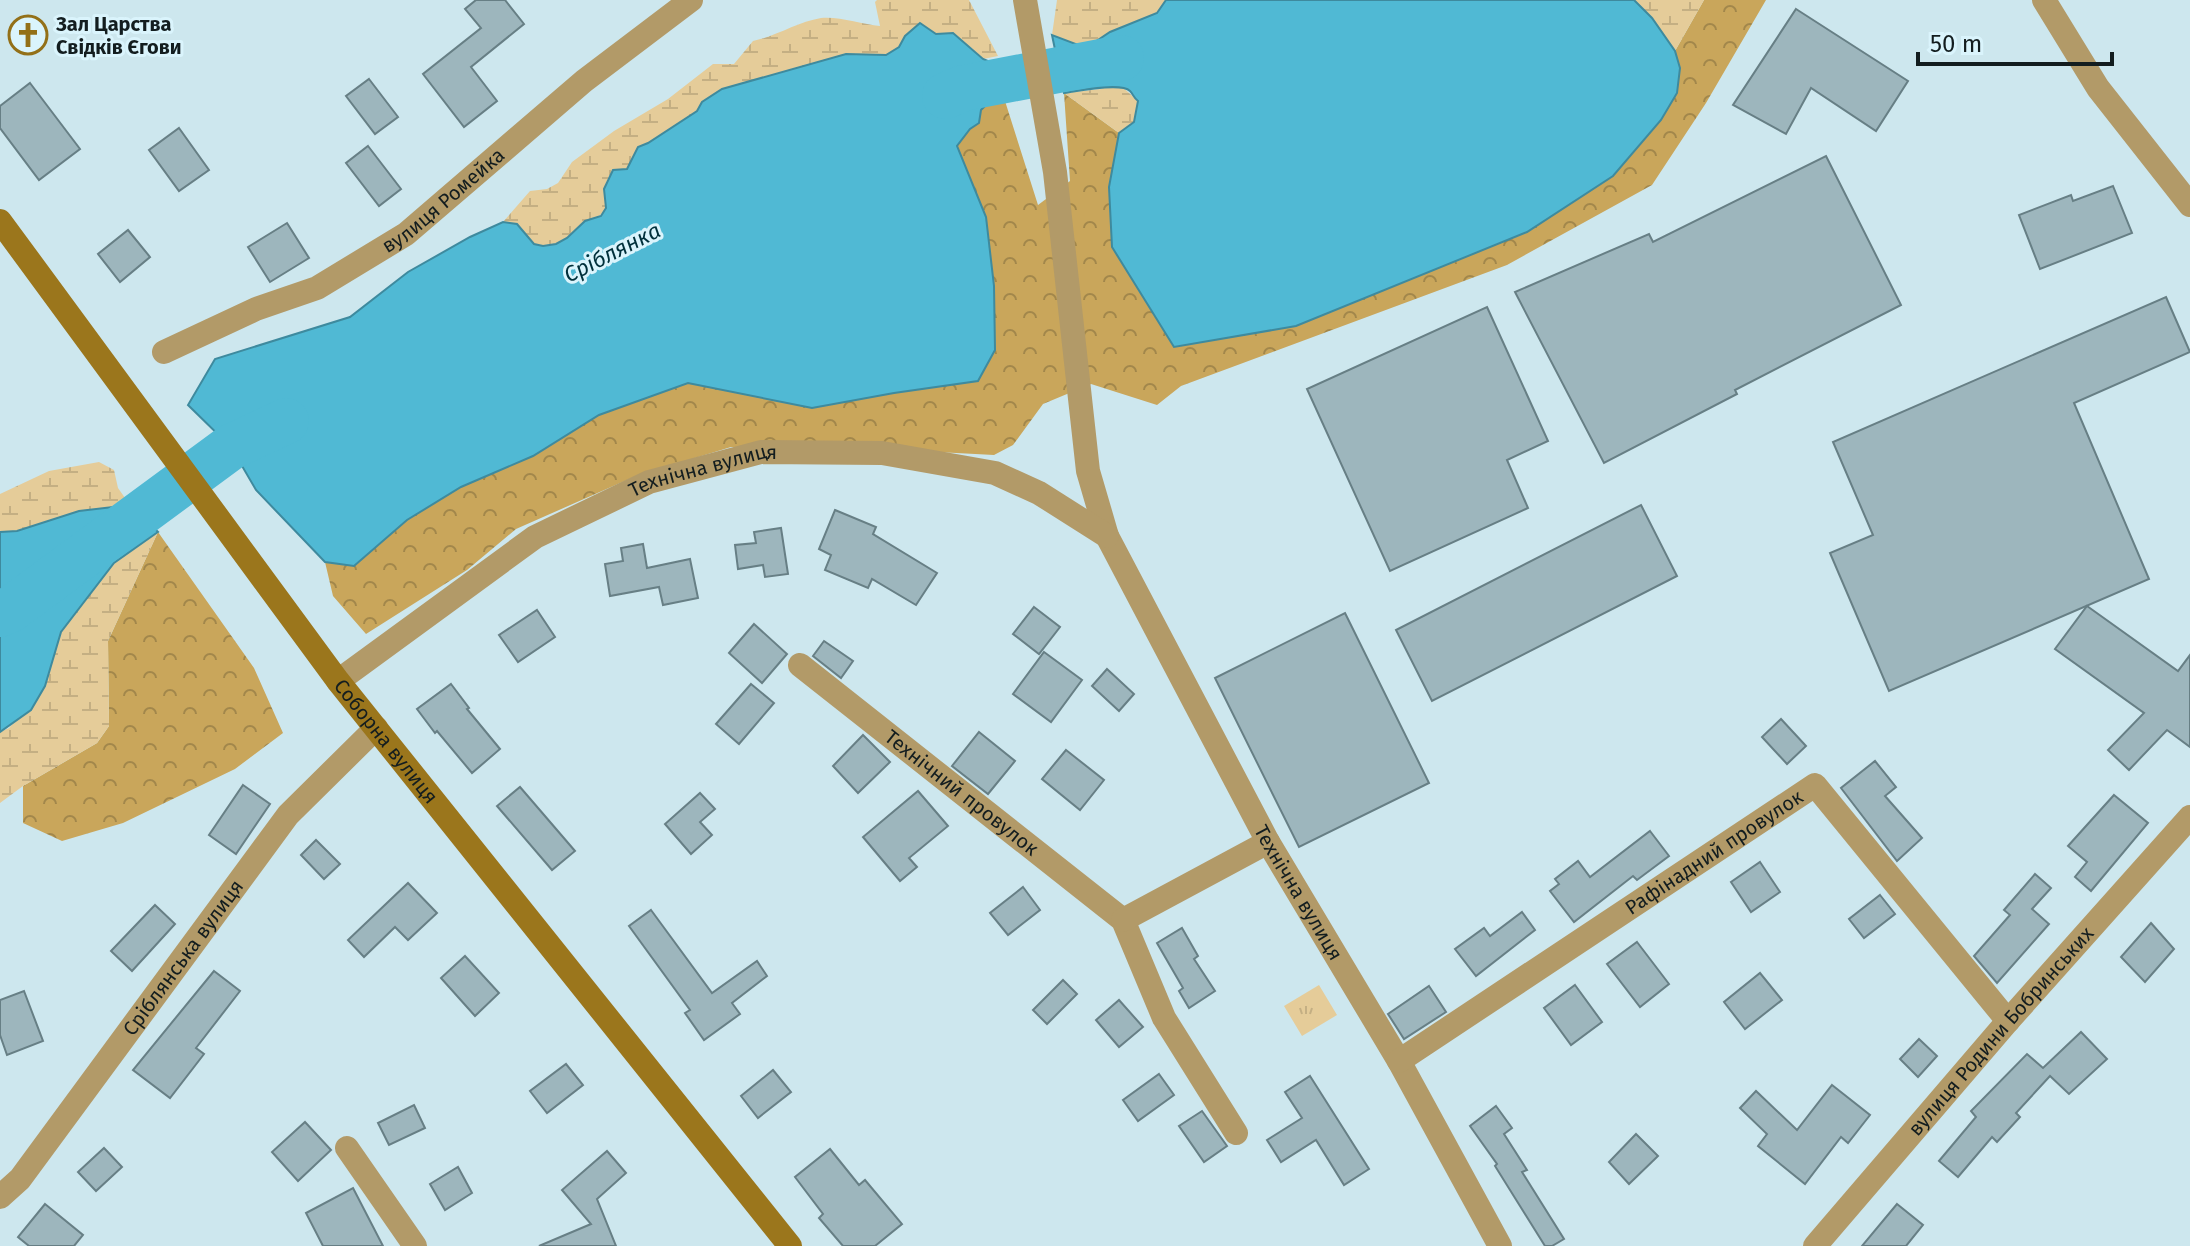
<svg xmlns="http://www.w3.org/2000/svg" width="2190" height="1246" viewBox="0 0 2190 1246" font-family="'Fira Sans',sans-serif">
<defs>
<pattern id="grass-tufts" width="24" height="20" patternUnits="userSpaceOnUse" patternTransform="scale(2)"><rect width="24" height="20" fill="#e5cc99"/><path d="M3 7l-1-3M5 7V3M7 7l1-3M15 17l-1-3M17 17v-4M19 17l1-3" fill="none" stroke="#c4af83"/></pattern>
<pattern id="forest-crowns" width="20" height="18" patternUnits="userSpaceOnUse" patternTransform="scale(2)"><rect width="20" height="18" fill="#c9a65b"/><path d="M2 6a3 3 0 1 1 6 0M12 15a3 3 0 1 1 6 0" fill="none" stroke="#a2874b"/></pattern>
<pattern id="wetland-marsh" width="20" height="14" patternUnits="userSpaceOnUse" patternTransform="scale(2)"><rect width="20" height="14" fill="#e5cc99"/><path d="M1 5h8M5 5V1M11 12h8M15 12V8" fill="none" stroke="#c4af83"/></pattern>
</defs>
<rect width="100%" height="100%" fill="#cde7ee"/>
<polygon fill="url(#grass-tufts)" points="1319,985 1337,1015 1302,1036 1284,1006"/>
<g fill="url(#forest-crowns)">
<polygon points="1704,0 1766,0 1706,103 1652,185 1507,265 1181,386 1157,405 1091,384 1043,404 1013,445 994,455 824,446 731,447 636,476 516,529 467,570 366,634 333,596 325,562 354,566 407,520 461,487 537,454 599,415 689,383 812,408 894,393 978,381 995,350 994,286 986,217 957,146 970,129 979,123 981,110 991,100 1005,101 1038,205 1070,181 1064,93 1119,133 1109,187 1112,247 1175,347 1296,326 1527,232 1613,176 1680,68 1675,51"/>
<polygon points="158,532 254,668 283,733 235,769 123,823 62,841 23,823 23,786 97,743 109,726 108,641"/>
</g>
<g fill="url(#wetland-marsh)">
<path d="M 877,0 L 969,0 L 998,56 L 983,59 L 970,47 L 906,36 L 899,47 L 886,55 L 846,54 L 697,111 L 648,143 L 638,147 L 627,169 L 613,170 C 610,175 606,181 605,187 C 603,195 608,203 604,211 C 599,219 589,218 583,224 C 571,233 550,256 533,244 C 527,239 523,230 517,225 L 503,222 L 530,191 L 547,189 L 558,183 L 572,162 L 614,131 L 668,99 L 713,64 L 734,64 L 753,41 C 777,36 797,22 821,18 C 838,16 862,24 880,26 L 875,2 Z"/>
<polygon points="1057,0 1166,0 1157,13 1110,32 1086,48 1052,35"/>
<polygon points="1634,0 1704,0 1675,51 1652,18"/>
<path d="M 1109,85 C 1124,84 1128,93 1138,101 L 1134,123 L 1119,133 L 1064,93 L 1101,89 Z"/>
<polygon points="99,462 114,470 118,488 130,505 79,511 17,531 0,532 0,494 49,471"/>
<polygon points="158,532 108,641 109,726 97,743 23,786 0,803 0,732 9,728 45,686 61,632 114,563"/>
</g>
<g fill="#50b9d4" stroke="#3e8a9e" stroke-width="2">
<path d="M 1166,0 L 1634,0 L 1652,18 L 1675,51 L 1680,68 L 1677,93 L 1661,120 L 1613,176 L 1527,232 L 1296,326 L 1174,347 L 1112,247 L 1109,187 L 1119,133 L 1134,122 L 1138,101 C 1134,98 1133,94 1130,91 C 1121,82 1077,91 1064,93 L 1052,35 L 1086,48 L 1110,32 L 1157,13 Z"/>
<polygon points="920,23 936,34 953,33 983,59 1004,68 1005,101 991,100 981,110 979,123 970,129 957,146 986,217 994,286 995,350 978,381 894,393 812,408 688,383 599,415 533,456 461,487 407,520 354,566 325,562 256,490 231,447 188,405 215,359 350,317 408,272 470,237 503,222 517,224 534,244 543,246 556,244 567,238 585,221 601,216 606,208 604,189 613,170 627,169 638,147 648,143 697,111 702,102 722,89 846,54 886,55 899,47 905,36"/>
<polygon points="130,505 158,532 114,563 61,632 45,686 31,710 0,732 0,532 17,531 79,511"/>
</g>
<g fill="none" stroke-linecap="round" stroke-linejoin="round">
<g stroke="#50b9d4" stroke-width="46">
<polyline points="945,96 964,88 1121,58"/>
<polyline points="0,614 11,609 231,447 286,421"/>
</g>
</g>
<g fill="#9db6bd" stroke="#677f85" stroke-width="2">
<polygon points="476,0 505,0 524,24 471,67 497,101 464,127 423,74 481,28 465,9"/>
<polygon points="1796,9 1908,81 1876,131 1811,88 1786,134 1733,105"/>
<polygon points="369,79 398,117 375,134 346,96"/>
<polygon points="30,83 80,149 39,180 0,128 0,106"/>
<polygon points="179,128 209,170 179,191 149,150"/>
<polygon points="368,146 401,189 379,206 346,163"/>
<polygon points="1826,156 1901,305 1735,390 1737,394 1604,463 1515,292 1649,234 1653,242"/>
<polygon points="2113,186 2132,233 2040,269 2019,215 2071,195 2073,201"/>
<polygon points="287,223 309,258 270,282 248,247"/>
<polygon points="128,230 150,257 120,282 98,254"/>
<polygon points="2166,297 2190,352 2074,403 2149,579 1889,691 1830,553 1873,535 1833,442"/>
<polygon points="1487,307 1548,441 1507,460 1528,508 1390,571 1307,389"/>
<polygon points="1641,505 1677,576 1432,701 1396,630"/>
<polygon points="835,510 876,527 873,534 937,573 916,605 872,579 868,588 825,570 831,555 819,549"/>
<polygon points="781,528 788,574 765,577 763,565 738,569 735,545 756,543 754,532"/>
<polygon points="643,544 647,568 690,559 698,598 663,605 659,587 610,596 605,564 623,561 621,548"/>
<polygon points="2087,606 2178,671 2190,655 2190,747 2167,730 2129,770 2108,750 2144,713 2055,649"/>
<polygon points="1034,607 1060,627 1039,654 1013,634"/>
<polygon points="537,610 555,637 518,662 499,635"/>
<polygon points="1345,613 1429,783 1299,847 1215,678"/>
<polygon points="754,624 787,654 762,683 729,653"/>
<polygon points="824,641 853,661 841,678 813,656"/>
<polygon points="1044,652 1082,680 1051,722 1013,694"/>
<polygon points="1107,669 1134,694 1119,711 1092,686"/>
<polygon points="451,684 469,708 467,709 500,749 472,773 437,731 435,733 417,709"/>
<polygon points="751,684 774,703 739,744 716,724"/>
<polygon points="1781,719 1806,746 1787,764 1762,737"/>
<polygon points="979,732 1015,761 988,794 952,766"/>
<polygon points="863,735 890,762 858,793 833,766"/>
<polygon points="1066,750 1104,780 1080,810 1042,779"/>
<polygon points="1875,761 1896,787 1885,796 1922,838 1897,861 1841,788"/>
<polygon points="243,785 270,804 236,854 209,835"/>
<polygon points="520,787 575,851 552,870 497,806"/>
<polygon points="918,791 948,826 909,858 917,867 900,881 863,837"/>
<polygon points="700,793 715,809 700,822 712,835 691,854 665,824"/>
<polygon points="2114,795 2148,823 2091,891 2075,877 2087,862 2068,846"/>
<polygon points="1650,831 1669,856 1637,880 1633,876 1574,922 1550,891 1559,884 1555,879 1578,861 1590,877"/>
<polygon points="316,840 340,864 324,879 301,855"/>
<polygon points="1760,862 1780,892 1751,912 1731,882"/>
<polygon points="2035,874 2051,888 2032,909 2049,924 1997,983 1974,956 2010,915 2004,910"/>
<polygon points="408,883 437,913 408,940 395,927 364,957 348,940"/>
<polygon points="1023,887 1040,910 1008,935 990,913"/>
<polygon points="1880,895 1895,914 1864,938 1849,919"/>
<polygon points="155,905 175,924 132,971 111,951"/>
<polygon points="651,910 712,993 757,961 767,976 732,1003 740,1014 704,1040 685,1013 690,1010 629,926"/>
<polygon points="1522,912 1535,930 1476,976 1455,949 1484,928 1490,936"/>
<polygon points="2151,923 2174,949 2145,982 2121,957"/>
<polygon points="1182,928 1198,956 1194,959 1215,991 1189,1008 1179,991 1183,988 1157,943"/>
<polygon points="1637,942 1669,984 1640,1007 1607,964"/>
<polygon points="465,956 499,993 475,1016 441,978"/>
<polygon points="214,971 240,991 196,1048 204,1054 170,1098 133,1070"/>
<polygon points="1760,973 1782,1000 1745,1029 1724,1002"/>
<polygon points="1063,980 1077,994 1047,1024 1033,1010"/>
<polygon points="1575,985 1602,1022 1571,1045 1544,1008"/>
<polygon points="1429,986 1446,1012 1404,1039 1388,1014"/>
<polygon points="24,991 43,1041 7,1055 0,1035 0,1000"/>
<polygon points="1119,1000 1143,1027 1119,1047 1096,1020"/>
<polygon points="2081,1032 2107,1059 2069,1094 2050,1076 2016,1113 2020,1117 1997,1142 1992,1137 1958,1177 1939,1161 1976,1117 1971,1111 2027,1054 2043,1068"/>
<polygon points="1919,1039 1937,1056 1918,1077 1900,1059"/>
<polygon points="566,1064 583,1085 547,1113 530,1091"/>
<polygon points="773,1070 791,1092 758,1118 741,1096"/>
<polygon points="1159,1074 1174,1095 1138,1121 1123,1100"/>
<polygon points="1310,1076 1369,1169 1344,1185 1316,1140 1281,1162 1267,1140 1302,1118 1285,1092"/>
<polygon points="1832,1085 1870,1115 1848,1143 1841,1137 1805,1184 1758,1146 1767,1134 1740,1108 1756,1091 1797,1130"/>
<polygon points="414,1105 425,1128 389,1145 378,1123"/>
<polygon points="1496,1106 1512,1128 1504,1134 1527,1170 1522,1172 1564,1239 1552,1246 1545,1246 1495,1166 1497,1164 1470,1126"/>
<polygon points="1202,1111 1227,1146 1204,1162 1179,1126"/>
<polygon points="305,1122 331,1150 298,1181 272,1152"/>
<polygon points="1636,1134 1658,1156 1629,1184 1609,1162"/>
<polygon points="104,1148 122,1167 96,1191 78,1172"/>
<polygon points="830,1149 859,1185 865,1180 902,1224 875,1246 843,1246 819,1218 823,1214 795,1177"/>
<polygon points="607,1151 626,1173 597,1199 616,1246 539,1246 591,1224 562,1190"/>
<polygon points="458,1167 472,1193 445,1210 430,1184"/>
<polygon points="353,1188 383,1246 323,1246 306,1213"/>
<polygon points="45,1204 83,1235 74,1246 29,1246 18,1237"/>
<polygon points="1897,1204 1923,1225 1906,1246 1862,1246"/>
</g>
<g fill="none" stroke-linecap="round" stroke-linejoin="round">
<g stroke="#b29a68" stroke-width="24">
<path id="s1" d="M 1025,0 L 1055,172 L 1088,471 L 1107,536 L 1268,842 L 1399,1061 L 1500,1246"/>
<polyline points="2044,0 2098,88 2190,205"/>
<path id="s2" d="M 164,352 L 256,309 L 317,288 L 406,234 L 584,81 L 691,0"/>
<path id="s3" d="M 800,665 L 1123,920 L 1164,1018 L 1236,1133"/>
<path id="s4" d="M 338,681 L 535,537 L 649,482 L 761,452 L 882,453 L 995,473 L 1039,493 L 1107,536"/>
<polyline points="1123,920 1268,842"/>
<path id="s5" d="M 1399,1061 L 1815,785 L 2008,1021"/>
<polyline points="347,1148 415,1246"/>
<path id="s6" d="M 0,1197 L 20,1179 L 288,815 L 376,728"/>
<path id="s7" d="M 1815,1246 L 2008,1021 L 2190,817"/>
</g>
<path stroke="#9b761c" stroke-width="24" id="s8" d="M 0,221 L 338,681 L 790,1246"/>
</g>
<defs>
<g id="church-ring" transform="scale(2)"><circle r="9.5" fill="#daf4fc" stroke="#937018" stroke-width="1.5"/><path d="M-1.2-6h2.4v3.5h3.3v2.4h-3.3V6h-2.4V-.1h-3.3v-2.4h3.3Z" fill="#937018"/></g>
</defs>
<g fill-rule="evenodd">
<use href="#church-ring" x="28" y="35"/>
</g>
<g text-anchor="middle" stroke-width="6" stroke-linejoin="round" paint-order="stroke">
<g font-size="20" font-weight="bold" fill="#131d1f" stroke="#daf4fc" text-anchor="start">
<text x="56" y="31">Зал Царства<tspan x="56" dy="23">Свідків Єгови</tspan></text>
</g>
<g font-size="20" fill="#131d1f" stroke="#daf4fc">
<text dy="7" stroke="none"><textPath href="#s2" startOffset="320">вулиця Ромейка</textPath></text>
<text dy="7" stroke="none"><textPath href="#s4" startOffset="426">Технічна вулиця</textPath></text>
<text dy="7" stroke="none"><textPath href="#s8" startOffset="648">Соборна вулиця</textPath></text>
<text dy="7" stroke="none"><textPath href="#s3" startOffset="206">Технічний провулок</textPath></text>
<text dy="7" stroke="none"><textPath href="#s5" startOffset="378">Рафінадний провулок</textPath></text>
<text dy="7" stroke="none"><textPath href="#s1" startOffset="948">Технічна вулиця</textPath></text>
<text dy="7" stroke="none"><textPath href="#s6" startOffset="302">Сріблянська вулиця</textPath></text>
<text dy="7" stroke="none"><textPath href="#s7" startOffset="284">вулиця Родини Бобринських</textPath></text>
</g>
<g font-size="22" font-style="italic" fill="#00303b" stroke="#daf4fc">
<text transform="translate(612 252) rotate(-27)" y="8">Сріблянка</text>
</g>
</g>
<path d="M1918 52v12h194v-12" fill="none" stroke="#131d1f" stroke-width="4"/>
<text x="1930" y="52" font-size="24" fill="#131d1f" stroke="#daf4fc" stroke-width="6" paint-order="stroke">50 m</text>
</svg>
